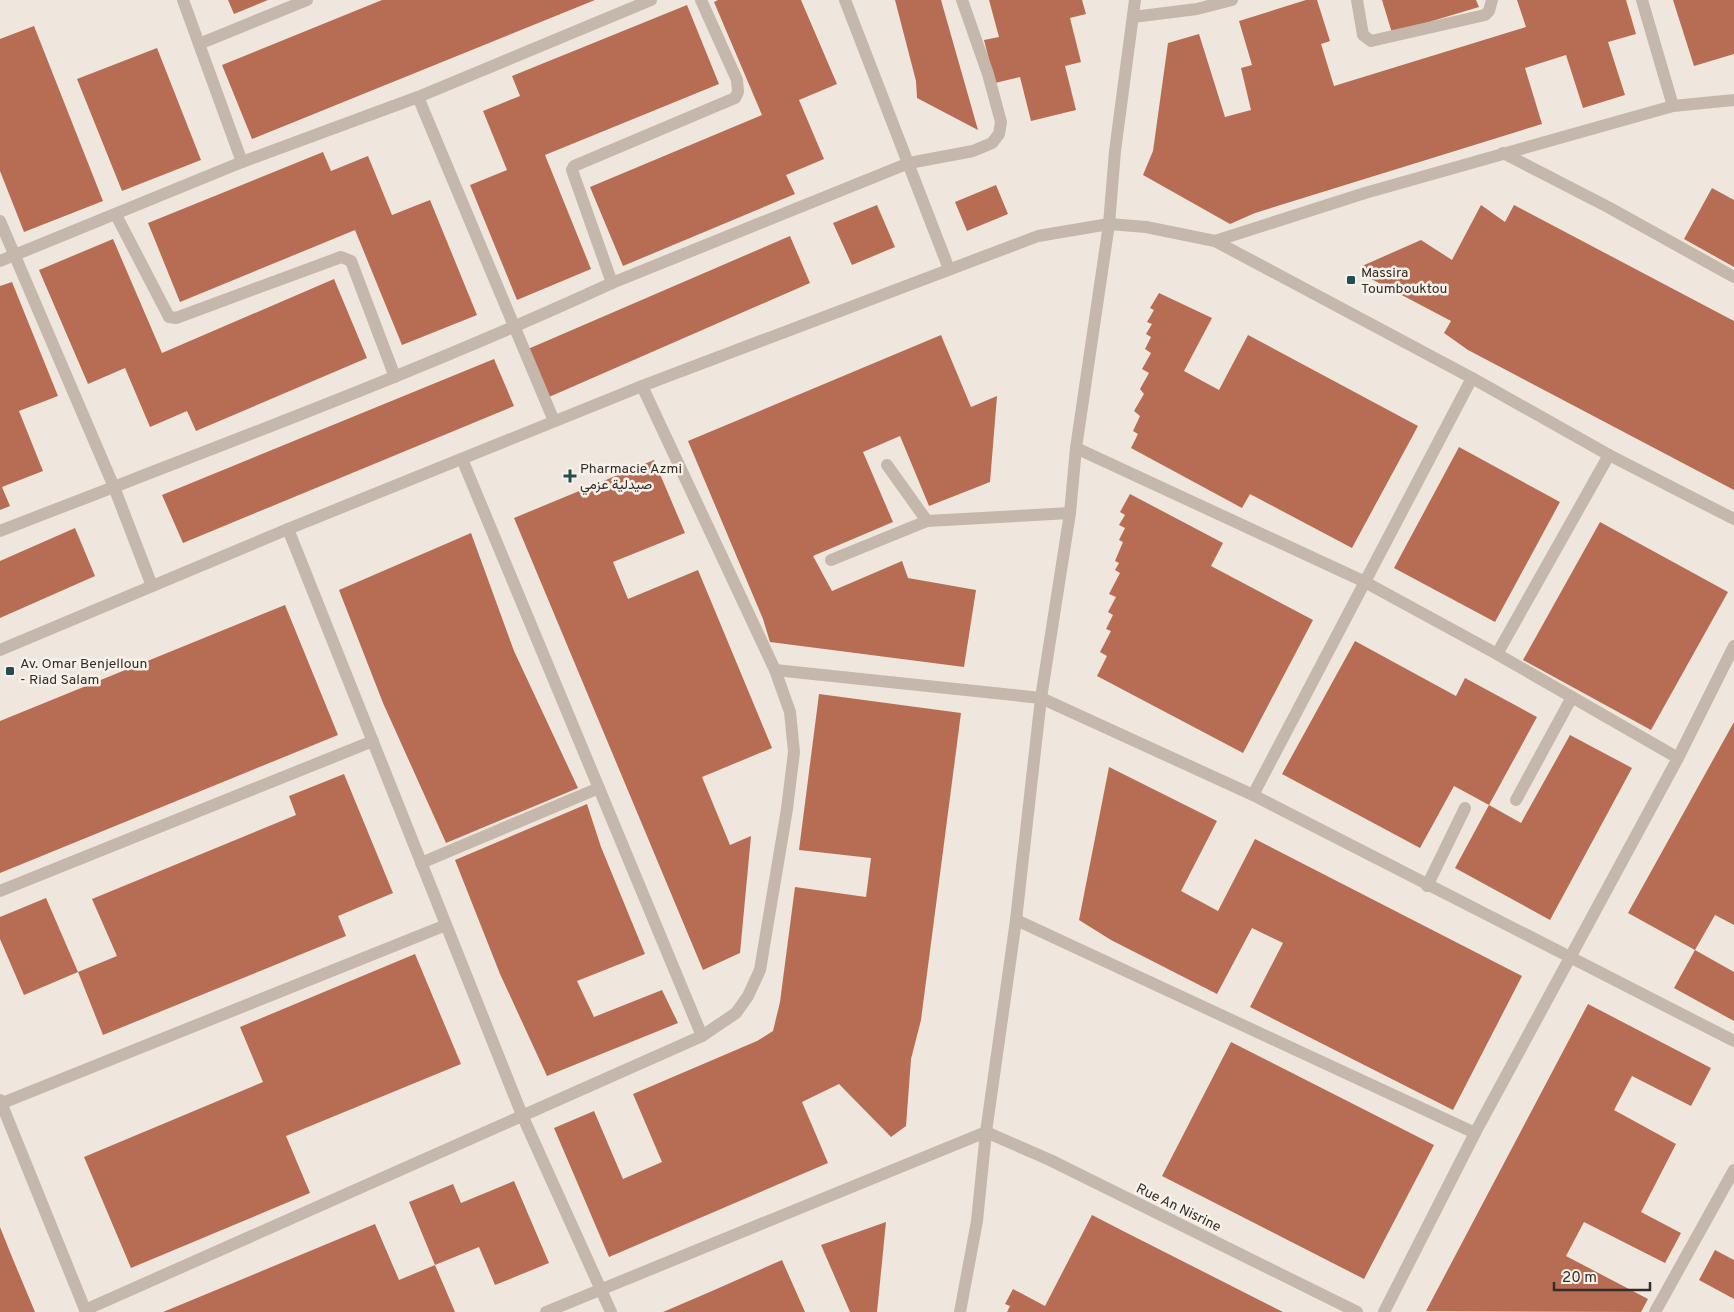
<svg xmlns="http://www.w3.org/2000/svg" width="1734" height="1312" viewBox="0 0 1734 1312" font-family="Overpass,Vazirmatn,sans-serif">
<rect width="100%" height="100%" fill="#efe7dd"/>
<g fill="#b76d53">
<polygon points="228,0 268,0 234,14"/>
<polygon points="382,0 595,0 252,139 222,65"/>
<polygon points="718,0 801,0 837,84 799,100 824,159 786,175 795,194 623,266 590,187 762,115 714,2"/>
<polygon points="895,0 941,0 978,130 917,98 916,81"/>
<polygon points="989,0 1082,0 1086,14 1070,18 1081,62 1065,66 1076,110 1031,121 1020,77 995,83 984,40 999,37"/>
<polygon points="1306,0 1317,0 1330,41 1321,44 1334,86 1526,27 1517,0 1626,0 1636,34 1608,42 1625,95 1583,108 1566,55 1525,68 1542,124 1255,213 1230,224 1143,175 1153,151 1168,43 1199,34 1225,117 1251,110 1241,68 1252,65 1239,21"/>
<polygon points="1382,0 1476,0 1479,7 1392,33"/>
<polygon points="1673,0 1734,0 1734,54 1694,66"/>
<polygon points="687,5 719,84 545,155 591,269 517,300 470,185 507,170 483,111 520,96 512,76"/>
<polygon points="34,26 103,201 24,232 0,171 0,39"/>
<polygon points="157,48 201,160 122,191 77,79"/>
<polygon points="323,152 331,171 368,156 392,215 430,200 477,315 402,345 355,230 180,302 148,223"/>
<polygon points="996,185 1008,214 967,231 955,202"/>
<polygon points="1712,188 1734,200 1734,267 1684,239"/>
<polygon points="877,205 895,247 852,265 833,223"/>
<polygon points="1481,205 1505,222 1514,205 1734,321 1734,490 1468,350 1444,333 1451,321 1360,273 1362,266 1421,240 1452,260"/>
<polygon points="790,236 810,283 549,397 528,349"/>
<polygon points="113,239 162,353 334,279 367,358 196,431 187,411 150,427 125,368 88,384 39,270"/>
<polygon points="12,282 58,396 19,411 43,471 2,487 10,506 0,510 0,286"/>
<polygon points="1159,293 1212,318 1184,371 1219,390 1248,335 1418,426 1352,548 1250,494 1242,508 1131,448 1138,434 1133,431 1140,416 1134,411 1144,394 1140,389 1149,373 1142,369 1151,353 1145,349 1151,337 1146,334 1152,324 1147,322 1154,310 1150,308"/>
<polygon points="941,335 971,407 997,396 990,482 929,506 900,436 863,452 893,522 813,556 832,591 902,561 908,578 976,590 964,667 770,642 763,619 688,441"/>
<polygon points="494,359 514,406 183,543 162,495"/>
<polygon points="1459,447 1560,502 1495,622 1394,568"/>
<polygon points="654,460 685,533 613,562 628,599 698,570 772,748 702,777 730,845 751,836 740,953 703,970 514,518"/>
<polygon points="1130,494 1223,543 1211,566 1313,620 1243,753 1097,676 1107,656 1100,652 1111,631 1106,629 1113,615 1108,612 1116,597 1109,594 1120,573 1115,570 1119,563 1115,561 1123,542 1119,540 1125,528 1119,525 1125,515 1120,512"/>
<polygon points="1600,522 1728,592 1651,730 1523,660"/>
<polygon points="75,528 95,576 0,618 0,561"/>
<polygon points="471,533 514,651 578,788 446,843 383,703 339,590"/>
<polygon points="285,605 338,735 0,873 0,721"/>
<polygon points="1355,641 1456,696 1465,678 1537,717 1489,805 1454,786 1420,848 1282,774"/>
<polygon points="819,694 961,713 921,1020 911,1059 906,1126 891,1137 839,1084 802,1102 828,1163 609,1257 554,1128 594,1111 623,1179 662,1162 633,1094 757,1041 773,1031 780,1002 795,887 866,897 871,858 799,850"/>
<polygon points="1734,722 1734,925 1715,915 1695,950 1628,913"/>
<polygon points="1570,735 1632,768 1550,920 1455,868 1489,805 1521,823"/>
<polygon points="1109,767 1217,821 1181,891 1218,911 1255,839 1522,976 1453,1110 1250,1007 1283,943 1252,928 1217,994 1111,940 1079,920"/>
<polygon points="344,774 393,893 338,916 346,936 103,1035 78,972 117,956 92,899 296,815 289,796"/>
<polygon points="587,804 601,847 645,954 577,981 594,1017 662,990 678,1023 547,1076 500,974 455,860"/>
<polygon points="46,898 78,972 24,995 0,939 0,917"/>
<polygon points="1695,950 1734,972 1734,1021 1674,988"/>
<polygon points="415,954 461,1064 286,1136 310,1193 131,1268 84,1157 263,1082 240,1027"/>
<polygon points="1588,1004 1711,1068 1691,1106 1632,1076 1614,1110 1676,1144 1641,1212 1681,1233 1665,1263 1584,1222 1566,1256 1648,1299 1641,1312 1426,1311"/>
<polygon points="1231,1042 1434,1145 1364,1279 1162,1176"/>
<polygon points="514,1181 549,1263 495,1285 479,1247 435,1265 455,1312 163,1312 375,1224 399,1280 435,1265 409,1202 453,1184 461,1203"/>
<polygon points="1092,1215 1125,1232 1283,1312 1007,1312 1010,1306 1005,1304 1013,1289 1045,1306"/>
<polygon points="886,1222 877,1312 850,1312 821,1245"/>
<polygon points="0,1227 12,1257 35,1312 0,1312"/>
<polygon points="1715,1250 1734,1260 1734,1299 1699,1280"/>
<polygon points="782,1260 805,1312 663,1312 712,1291"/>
</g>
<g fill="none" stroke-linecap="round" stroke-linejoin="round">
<g stroke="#c5b7ab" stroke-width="12">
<polyline points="183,0 199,44"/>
<polyline points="845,0 949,269"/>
<polyline points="1357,0 1363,35 1371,41 1485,15 1489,11 1492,0"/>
<polyline points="1642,0 1673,106"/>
<polyline points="1133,17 1197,9 1232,0"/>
<polyline points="418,97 554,421"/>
<polyline points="1503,153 1608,207 1734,277"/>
<polyline points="242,162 199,44 307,0"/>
<polyline points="116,215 169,317 176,318 341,257 351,261 395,377"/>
<polyline points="0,221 114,487 152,586"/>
<polyline points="1215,241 1365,193 1673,106 1734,100"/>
<polyline points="0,261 242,162 418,97 651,0"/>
<polyline points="612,283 909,163 973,151 992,143 999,134 1001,122 988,74 962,0"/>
<polyline points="642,386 775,670 1041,698 1253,795 1734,1041"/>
<polyline points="1076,448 1363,581 1497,654 1678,758"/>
<polyline points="462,459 702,1036"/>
<polyline points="887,465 927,521 1070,513"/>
<polyline points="288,529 522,1115 611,1312"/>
<path d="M 0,531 C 205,451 412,375 612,283 L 572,170 L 574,166 L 735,98 L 738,92 L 737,80 L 701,0"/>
<polyline points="831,560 927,521"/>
<polyline points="0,650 288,529 642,386 1038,236 1109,224 1146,227 1215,241 1472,378 1609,455 1734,519"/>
<polyline points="1497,654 1609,455"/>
<polyline points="1253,795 1472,378"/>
<polyline points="1516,800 1572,697"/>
<polyline points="421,863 599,788"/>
<polyline points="1427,886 1465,808"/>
<polyline points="0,891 373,741"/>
<polyline points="1016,920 1475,1133"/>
<polyline points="0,1100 86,1312"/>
<polyline points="0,1104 446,925"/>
<polyline points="85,1310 702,1036 736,1013 748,996 760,970 787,809 794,752 790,712 775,670"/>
<polyline points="546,1312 986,1132 1050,1160 1357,1312"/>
<polyline points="960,1312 977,1221 986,1132 1016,920 1041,698 1070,513 1076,448 1109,224 1115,151 1135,0"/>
<polyline points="1384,1312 1475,1133 1678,758 1734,646"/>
<polyline points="1655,1312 1734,1170"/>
</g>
</g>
<g fill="#244d50" stroke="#f7f1e9" stroke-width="2">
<rect x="1346" y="275" width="10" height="10" rx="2.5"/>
<path d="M567.5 468.5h5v5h5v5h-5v5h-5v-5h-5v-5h5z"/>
<rect x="5" y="666" width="10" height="10" rx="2.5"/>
</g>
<g text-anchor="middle" stroke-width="5" stroke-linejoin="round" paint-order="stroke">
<g font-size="14" fill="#342d29" stroke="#f7f1e9" text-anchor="start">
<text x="1361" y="277">Massira<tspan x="1361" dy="16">Toumbouktou</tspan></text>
<text x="580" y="473">Pharmacie Azmi<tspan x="580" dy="16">صيدلية عزمي</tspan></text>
<text x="20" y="668">Av. Omar Benjelloun<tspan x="20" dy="16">- Riad Salam</tspan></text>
</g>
<g font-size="14" fill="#342d29" stroke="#f7f1e9">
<text transform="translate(1179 1207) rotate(26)" y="5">Rue An Nisrine</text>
</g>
</g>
<path d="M1554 1282v8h96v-8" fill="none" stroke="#342d29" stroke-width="2.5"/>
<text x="1562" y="1282" font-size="15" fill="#342d29" stroke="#f7f1e9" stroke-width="4" paint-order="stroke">20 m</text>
</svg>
